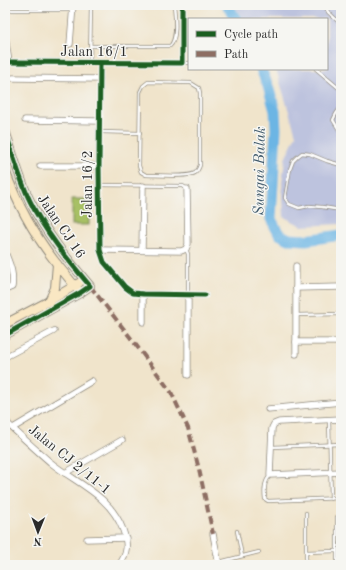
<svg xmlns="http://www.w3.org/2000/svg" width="346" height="570" viewBox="0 0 346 570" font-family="'Old Standard TT',serif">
<rect width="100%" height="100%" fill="#f6f6f2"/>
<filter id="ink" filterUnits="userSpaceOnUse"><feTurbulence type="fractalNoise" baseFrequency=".025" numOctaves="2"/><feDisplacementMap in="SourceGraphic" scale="8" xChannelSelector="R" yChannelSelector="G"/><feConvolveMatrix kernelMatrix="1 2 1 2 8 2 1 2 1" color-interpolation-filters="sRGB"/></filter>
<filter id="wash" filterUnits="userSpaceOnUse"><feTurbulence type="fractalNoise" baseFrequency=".012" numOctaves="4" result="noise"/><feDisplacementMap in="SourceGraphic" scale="16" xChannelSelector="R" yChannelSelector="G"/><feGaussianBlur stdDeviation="0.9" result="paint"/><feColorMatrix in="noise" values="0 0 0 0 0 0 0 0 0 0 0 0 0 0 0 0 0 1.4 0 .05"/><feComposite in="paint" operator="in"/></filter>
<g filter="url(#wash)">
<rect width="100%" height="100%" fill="#f0e4cb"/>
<polygon fill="#bdc3de" points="234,5 341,5 341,224 302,226 284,217 282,182 285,159 296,135 276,69 327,69 327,19 243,19"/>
<rect fill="#a7c065" stroke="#697648" x="72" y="199" width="17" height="26"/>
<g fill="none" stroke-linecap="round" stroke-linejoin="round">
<g stroke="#6cb5e4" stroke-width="11">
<polyline points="227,5 236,19"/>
<polyline points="261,69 268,86 275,111 276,129 271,219 279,234 289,239 306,240 341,235"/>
</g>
</g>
</g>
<g filter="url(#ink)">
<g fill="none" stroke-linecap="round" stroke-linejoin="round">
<g stroke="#8e887b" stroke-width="4">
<g id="lane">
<polyline points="325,5 328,12 341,24"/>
<polyline points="243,6 244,5"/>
<polyline points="5,10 72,10"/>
<path d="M 91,46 L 170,46 C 178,39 175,16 174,5"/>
<polyline points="90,62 91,5"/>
<polyline points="182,63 189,63"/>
<polyline points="316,69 341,90"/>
<path d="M 148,82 L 191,83 L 199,88 L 200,93 L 200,165 C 199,168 198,171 195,173 C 187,178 156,175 146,175 L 141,172 L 139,166 L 140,92 L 143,86 Z"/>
<polyline points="341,107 336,114 333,120 341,133"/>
<polyline points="101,132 140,133"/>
<polyline points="341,165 327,161 310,154 302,153 297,157 293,161 290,169 285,198 289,204 299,208 309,206 322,207 341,210"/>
<polyline points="99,185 183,186 187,189"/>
<polyline points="186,249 188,254 188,294"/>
<polyline points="296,315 341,314"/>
<polyline points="329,420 331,499"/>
<polyline points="272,447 341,444"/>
<path d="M 270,476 C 264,481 264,491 265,499 L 268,501 L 341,498"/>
<polyline points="306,513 306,565"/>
<polyline points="337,517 337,565"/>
<polyline points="237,531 242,556"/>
<polyline points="306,552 337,551"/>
<polyline points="219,562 259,552"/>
</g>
</g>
<g stroke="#8e887b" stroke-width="7">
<g id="street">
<polyline points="5,36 9,62"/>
<polyline points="70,44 73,5"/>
<polyline points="5,62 182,63 182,5"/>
<polyline points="100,63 99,166 100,250 104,262 125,287 133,293 143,294 205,295"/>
<polyline points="13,78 100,79"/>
<polyline points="25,120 99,121"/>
<polyline points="40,166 99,166"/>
<polyline points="100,250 181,251 186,249 188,244 187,189"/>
<polyline points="142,250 143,186"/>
<path d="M 5,252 C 10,265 14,272 12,287 L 5,290"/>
<polyline points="296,288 341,287"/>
<polyline points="143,322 143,294"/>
<polyline points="296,342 341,342"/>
<polyline points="296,354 296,266"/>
<polyline points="5,357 54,331"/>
<polyline points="188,375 188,294"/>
<polyline points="268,409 341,402"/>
<path d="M 5,419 L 9,425 C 22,437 36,450 50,462 C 77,484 110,495 123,530 C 128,544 128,553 119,565"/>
<polyline points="341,419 279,422 274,424 272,428 270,475 341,472"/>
<polyline points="13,428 92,381"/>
<polyline points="65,473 122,440"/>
<polyline points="213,534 219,565"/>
<polyline points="87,539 126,538"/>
</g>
</g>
<g stroke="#8e887b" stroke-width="10">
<g id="secondary">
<path d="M 5,131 C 13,154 19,178 30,201 C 45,232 68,260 90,286 L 80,293 L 5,335"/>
<path d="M 5,170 C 17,204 35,236 57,264 C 65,274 73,283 80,293"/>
<polyline points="49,301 55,288 57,264"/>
<polyline points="5,324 49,301 79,283"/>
</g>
</g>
<use href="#lane" stroke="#fff" stroke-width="2.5"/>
<use href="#street" stroke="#fff" stroke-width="5.5"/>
<use href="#secondary" stroke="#f9e7c3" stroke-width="8"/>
<polyline stroke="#8d6e63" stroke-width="4" stroke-dasharray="8 4" stroke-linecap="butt" points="90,286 130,337 171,392 188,428 199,469 213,534"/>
<g stroke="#f6f6f2" stroke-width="8">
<g id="cycleway">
<polyline points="5,62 182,63 182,5"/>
<polyline points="100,63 99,166 100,250 104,262 125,287 133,293 143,294 205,295"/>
<path d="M 5,131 C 13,154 19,178 30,201 C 45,232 68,260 90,286 L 80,293 L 5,335"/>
</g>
</g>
<use href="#cycleway" stroke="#1b5e20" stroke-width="5"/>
</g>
</g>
<g text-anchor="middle" stroke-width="3" stroke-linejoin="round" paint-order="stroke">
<g font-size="14" fill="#2b2b2b" stroke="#f6f6f2">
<text x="94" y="56">Jalan 16/1</text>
<text transform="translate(87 184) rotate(-90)" y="5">Jalan 16/2</text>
<text transform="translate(62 226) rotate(56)" y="5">Jalan CJ 16</text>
<text transform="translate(70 459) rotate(39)" y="5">Jalan CJ 2/11-1</text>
</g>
<g font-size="15" font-style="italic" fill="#425b6c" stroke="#f6f6f2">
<text transform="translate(259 171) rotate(-89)" y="5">Sungai Balak</text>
</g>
</g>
<rect width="346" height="570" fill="none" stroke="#f6f6f2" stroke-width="20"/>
<rect x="188" y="18" width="140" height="52" fill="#f6f6f2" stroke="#a5a5a2"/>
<rect x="196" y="31" width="20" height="6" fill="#1b5e20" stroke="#a5a5a2"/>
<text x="224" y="38" font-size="12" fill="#2b2b2b">Cycle path</text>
<rect x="196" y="51" width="20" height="6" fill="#8d6e63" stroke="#a5a5a2"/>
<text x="224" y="58" font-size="12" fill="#2b2b2b">Path</text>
<g transform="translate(38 532) rotate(181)" stroke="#f6f6f2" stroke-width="3" paint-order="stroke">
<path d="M0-3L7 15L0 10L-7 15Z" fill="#2b2b2b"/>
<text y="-6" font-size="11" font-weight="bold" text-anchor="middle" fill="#2b2b2b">N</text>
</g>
</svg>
